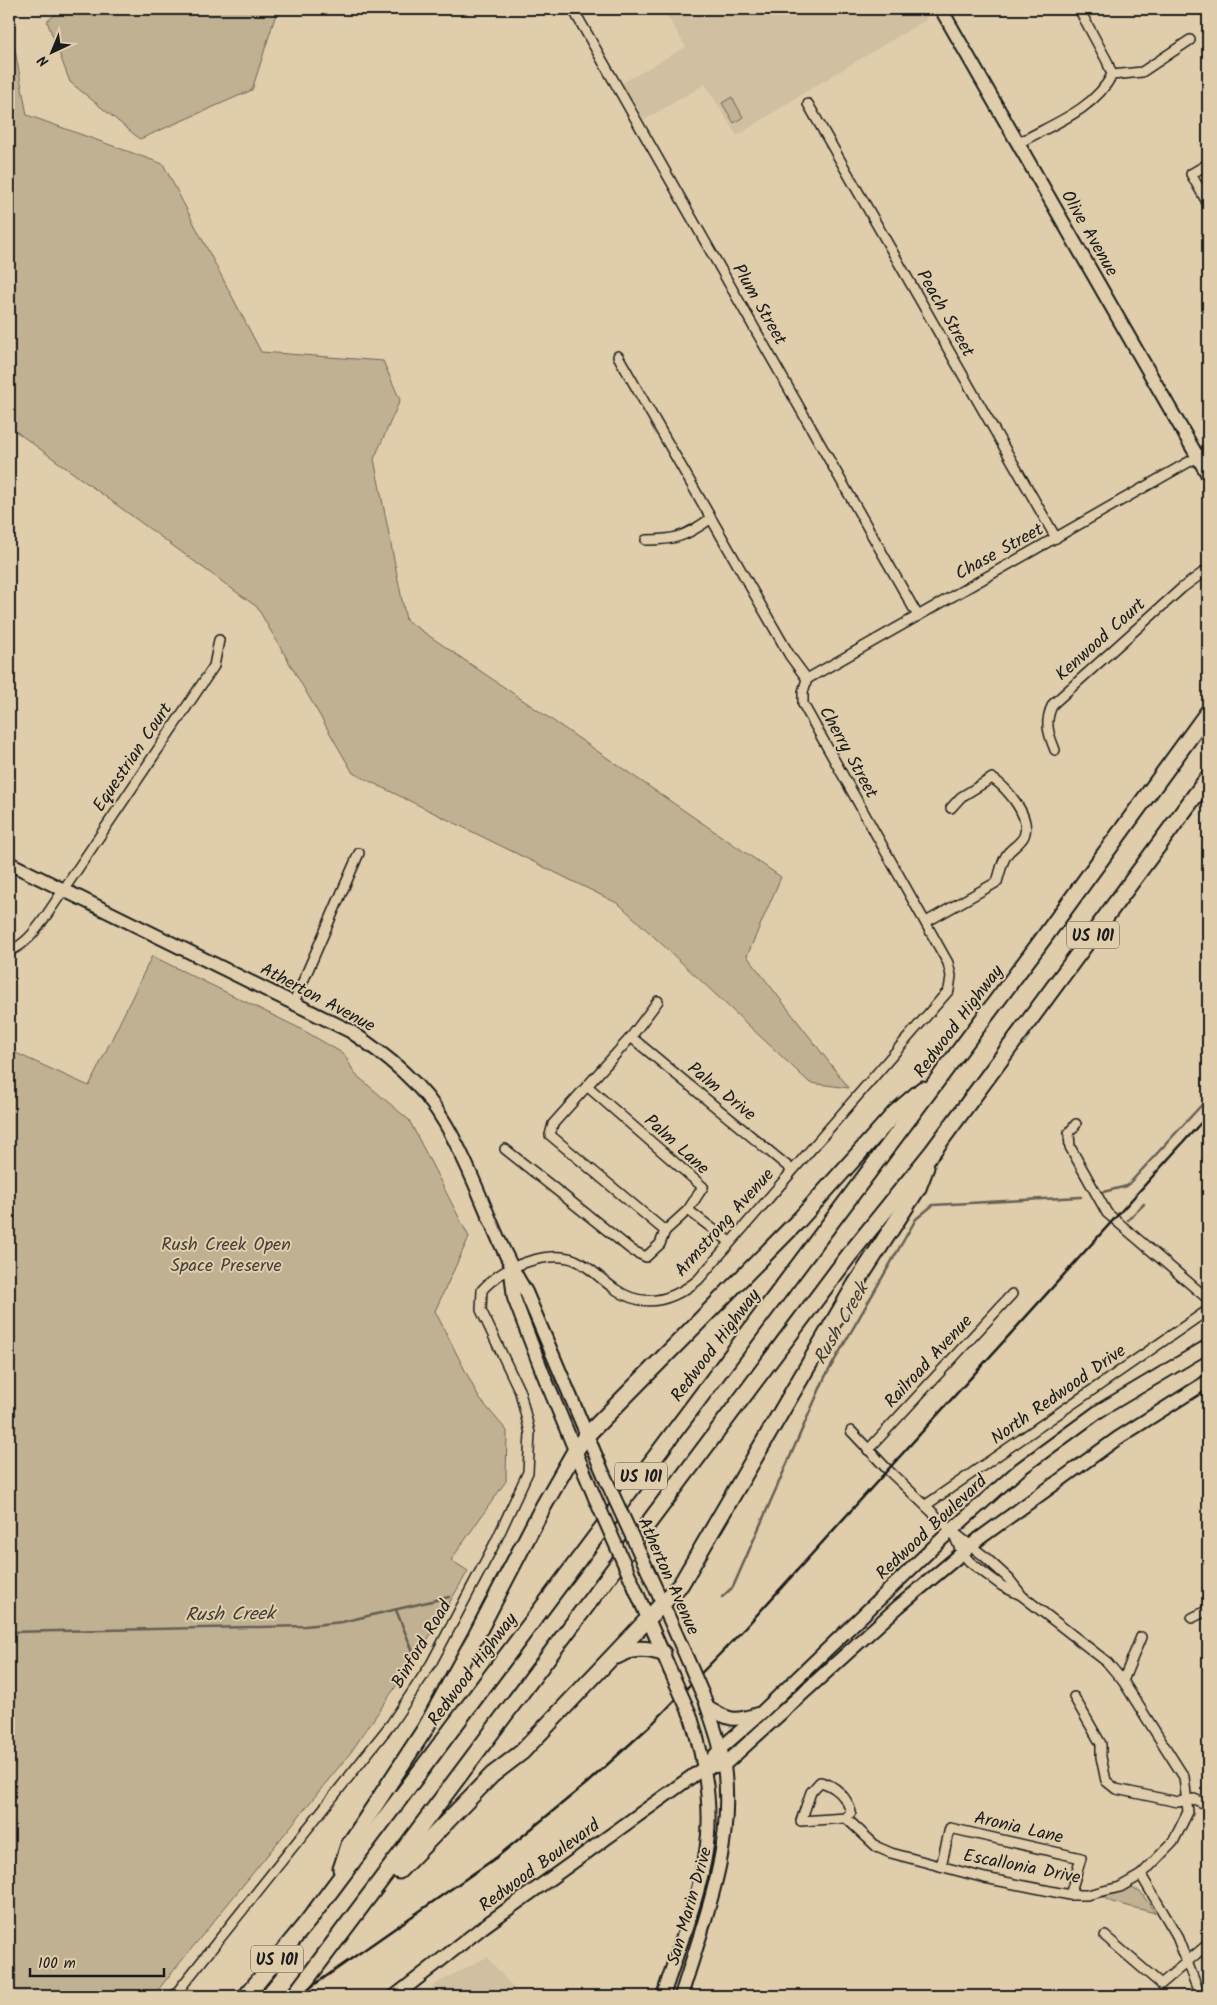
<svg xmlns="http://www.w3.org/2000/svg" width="1217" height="2005" viewBox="0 0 1217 2005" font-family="Kalam,sans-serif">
<rect width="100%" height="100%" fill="#dfcdab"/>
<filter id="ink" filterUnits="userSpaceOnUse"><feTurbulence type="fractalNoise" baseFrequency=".02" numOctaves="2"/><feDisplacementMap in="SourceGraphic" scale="10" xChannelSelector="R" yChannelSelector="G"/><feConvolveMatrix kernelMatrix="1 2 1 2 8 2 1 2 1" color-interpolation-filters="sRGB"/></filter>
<g filter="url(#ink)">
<g fill="#d0bfa0">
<polygon points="663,9 920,9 927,19 805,92 737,136 705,84 644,120 622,83 686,47"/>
<polygon points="487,1957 520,1996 423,1996 439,1982"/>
</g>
<g fill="#c0b193" stroke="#6e6658">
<polygon points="63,9 290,9 275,17 252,90 140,139 70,82 47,21"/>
<polygon points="9,18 27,115 163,164 261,352 383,361 400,400 374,459 406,620 781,877 747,956 849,1088 810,1083 619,904 353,773 257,607 14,430 9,429"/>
<polygon points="732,97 743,117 734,123 722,103"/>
<polygon points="152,956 301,1029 344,1054 355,1074 409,1120 469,1237 435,1311 479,1398 507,1431 506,1481 451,1560 468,1571 425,1644 351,1752 153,1996 9,1996 9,1050 89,1086"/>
<polygon points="1131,1887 1140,1891 1155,1913 1112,1902 1103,1897"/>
</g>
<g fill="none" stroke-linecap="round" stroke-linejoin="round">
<g stroke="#665f52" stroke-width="2.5">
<polyline points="1103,1192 1127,1186 1208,1098"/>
<polyline points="1128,1220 1144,1204"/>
<polyline points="722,1597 733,1587 825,1377 916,1219 933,1205 1081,1197"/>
<polyline points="396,1610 416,1659"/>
<polyline points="9,1632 305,1626 342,1622 449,1597"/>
</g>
<g stroke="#1c1c1c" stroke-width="12">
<g id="street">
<polyline points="573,9 918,616"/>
<polyline points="1112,75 1142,72 1190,40"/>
<polyline points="808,104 1056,538"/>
<path d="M 1019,143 C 1052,124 1094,110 1112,75 L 1107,61 L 1079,9"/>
<polyline points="1208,164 1191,174 1208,204"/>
<path d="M 646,540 C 676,540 686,536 710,519"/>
<polyline points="807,679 1208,451"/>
<path d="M 1055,750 C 1048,733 1044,721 1053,704 L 1182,588 L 1208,569"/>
<path d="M 926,922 L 997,882 C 1000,873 1002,860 1008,853 C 1013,847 1021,843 1024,836 C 1032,817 1007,788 992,778 L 961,797 L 951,808"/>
<path d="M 9,951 C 26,945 36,930 46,916 L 214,666 L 219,640"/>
<polyline points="294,1002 359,853"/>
<polyline points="631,1037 792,1170"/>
<polyline points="587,1086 703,1187 688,1210 665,1231 550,1135 553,1124 631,1037 658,1001"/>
<polyline points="1076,1124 1069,1133 1070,1147 1107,1213 1208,1299"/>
<polyline points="505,1149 633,1251 646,1257 660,1244 665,1231"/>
<polyline points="688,1210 730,1242"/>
<polyline points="851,1431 888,1470 952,1531 984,1556 1009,1579 1020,1593"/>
<polyline points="868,1450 1012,1294"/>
<polyline points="926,1505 1208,1310"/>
<polyline points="1192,1618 1208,1610"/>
<polyline points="1123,1681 1141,1637"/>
<polyline points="1074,1697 1101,1744 1101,1757 1106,1781 1116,1789 1178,1802 1194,1799 1208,1805"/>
<path d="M 846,1818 L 801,1821 L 811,1792 L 820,1782 C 835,1785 847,1797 851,1812 L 846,1818 L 877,1847 L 891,1853 L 985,1878 L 1070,1895 L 1087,1895 L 1120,1887 L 1141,1875 L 1173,1842 L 1188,1812 L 1184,1777 L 1123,1681 L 1107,1662 L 1021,1595 L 1002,1586 L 970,1562 L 962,1553 L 952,1531"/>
<polyline points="941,1866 950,1828 1081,1858 1070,1895"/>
<polyline points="1141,1875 1176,1934 1198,1990 1205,1996"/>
<polyline points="1105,1936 1161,1984 1208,1944"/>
<path d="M 174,1996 L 391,1724 L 431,1664 L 496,1541 L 528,1472 L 530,1433 L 520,1392 L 481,1310 L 482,1290 C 496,1275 510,1267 530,1261 C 544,1257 560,1254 575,1260 C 591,1267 601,1280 615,1289 C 644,1310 673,1300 698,1280 L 949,990 L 951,976 L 948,963 L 803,704 L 803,692 L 807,679 L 790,656 L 618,356"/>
</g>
</g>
<g stroke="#1c1c1c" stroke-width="16">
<g id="secondary">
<polyline points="941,9 1208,475"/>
<path d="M 9,863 L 350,1031 C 387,1056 422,1083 445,1123 C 477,1177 493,1239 526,1292 L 607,1482"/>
<polyline points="511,1272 514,1298 542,1371 595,1498"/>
<polyline points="647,1569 686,1656"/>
<polyline points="634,1586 670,1670"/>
<path d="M 708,1708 C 729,1720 734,1722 757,1714"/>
<polyline points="705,1767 724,1765 899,1606 980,1538 1118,1438 1208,1381"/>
<polyline points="395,1996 483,1927 705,1767 721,1748 762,1712 943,1538 1020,1469 1099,1411 1208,1346"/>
<path d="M 663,1996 C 678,1948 705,1884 708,1834 C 711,1793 703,1754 690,1714"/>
<path d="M 681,1996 C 704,1920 735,1848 724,1766 C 721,1744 712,1722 705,1700"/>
</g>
</g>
<g stroke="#1c1c1c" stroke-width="19">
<g id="highway">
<path d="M 617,1656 C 633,1647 646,1648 663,1653"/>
<polyline points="341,1869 349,1845 425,1729 476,1636 543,1507 575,1451 586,1436 799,1220 895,1113 923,1089"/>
<polyline points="399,1871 492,1775 522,1752 681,1584 855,1285 918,1188 926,1167"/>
<polyline points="246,1996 308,1921 1037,947 1208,712"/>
<polyline points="294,1996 850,1254 933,1151 1208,778"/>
</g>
</g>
<use href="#street" stroke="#dfcdab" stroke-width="9"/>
<use href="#secondary" stroke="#dfcdab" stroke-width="12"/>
<use href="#highway" stroke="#dfcdab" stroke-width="15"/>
<polyline stroke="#1c1c1c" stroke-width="2.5" points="298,1996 497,1857 587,1783 651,1725 745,1628 1208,1115"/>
<g stroke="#1c1c1c" stroke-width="16" stroke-linecap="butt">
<g id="secondary-bridge">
<polyline points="607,1482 647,1569"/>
<polyline points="595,1498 634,1586"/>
<polyline points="686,1656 705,1700"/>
<polyline points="670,1670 690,1714"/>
</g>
</g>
<use href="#secondary-bridge" stroke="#dfcdab" stroke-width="12"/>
</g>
</g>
<g text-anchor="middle" stroke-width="4" stroke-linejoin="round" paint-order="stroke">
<g fill="#dfcdab" stroke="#565147" stroke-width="1">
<rect x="1067" y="921.5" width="52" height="27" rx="4"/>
<rect x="615" y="1462.5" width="52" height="27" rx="4"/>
<rect x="251" y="1945.5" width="52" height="27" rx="4"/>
</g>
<g font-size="16" font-weight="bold" fill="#1c1c1c">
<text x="1093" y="941">US 101</text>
<text x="641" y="1482">US 101</text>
<text x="277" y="1965">US 101</text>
</g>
<g font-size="18" fill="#1c1c1c" stroke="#dfcdab">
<text transform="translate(1090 233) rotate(60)" y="6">Olive Avenue</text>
<text transform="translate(760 304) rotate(60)" y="6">Plum Street</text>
<text transform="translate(946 313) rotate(60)" y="6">Peach Street</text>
<text transform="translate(999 551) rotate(-29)" y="6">Chase Street</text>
<text transform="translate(1100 639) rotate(-42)" y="6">Kenwood Court</text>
<text transform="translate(849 752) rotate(61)" y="6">Cherry Street</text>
<text transform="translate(132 757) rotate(-56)" y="6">Equestrian Court</text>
<text transform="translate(318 997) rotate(28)" y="6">Atherton Avenue</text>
<text transform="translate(958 1021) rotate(-53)" y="6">Redwood Highway</text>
<text transform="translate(722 1091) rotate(39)" y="6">Palm Drive</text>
<text transform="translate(677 1144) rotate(42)" y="6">Palm Lane</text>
<text transform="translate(724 1222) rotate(-48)" y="6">Armstrong Avenue</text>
<text transform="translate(715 1345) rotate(-53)" y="6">Redwood Highway</text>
<text transform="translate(928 1361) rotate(-47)" y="6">Railroad Avenue</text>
<text transform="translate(1058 1394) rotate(-35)" y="6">North Redwood Drive</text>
<text transform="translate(931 1527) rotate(-43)" y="6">Redwood Boulevard</text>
<text transform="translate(669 1576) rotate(66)" y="6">Atherton Avenue</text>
<text transform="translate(421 1644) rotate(-59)" y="6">Binford Road</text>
<text transform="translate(472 1669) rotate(-53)" y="6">Redwood Highway</text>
<text transform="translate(1019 1827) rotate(13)" y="6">Aronia Lane</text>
<text transform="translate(539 1865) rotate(-36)" y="6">Redwood Boulevard</text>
<text transform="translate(1022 1866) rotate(11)" y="6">Escallonia Drive</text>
<text transform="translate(689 1906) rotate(-74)" y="6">San Marin Drive</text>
</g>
<g font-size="18" fill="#45413a" stroke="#dfcdab">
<text x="226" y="1250">Rush Creek Open<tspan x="226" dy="21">Space Preserve</tspan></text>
</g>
<g font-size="19" font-style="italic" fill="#413e37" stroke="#dfcdab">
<text transform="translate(840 1323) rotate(-60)" y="7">Rush Creek</text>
<text transform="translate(230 1613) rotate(-1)" y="7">Rush Creek</text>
</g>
</g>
<rect width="1217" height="2005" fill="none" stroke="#dfcdab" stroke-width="30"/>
<rect x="15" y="15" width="1187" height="1975" fill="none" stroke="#1c1c1c" stroke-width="2" filter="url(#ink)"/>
<g transform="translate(52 52) rotate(224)" stroke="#dfcdab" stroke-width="4" paint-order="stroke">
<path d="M0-4L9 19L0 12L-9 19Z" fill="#1c1c1c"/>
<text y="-8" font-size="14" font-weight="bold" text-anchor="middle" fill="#1c1c1c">N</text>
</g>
<path d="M30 1968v8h134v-8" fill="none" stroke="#1c1c1c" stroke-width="2.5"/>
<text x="38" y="1968" font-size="15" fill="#1c1c1c" stroke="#dfcdab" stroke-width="4" paint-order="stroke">100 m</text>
</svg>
